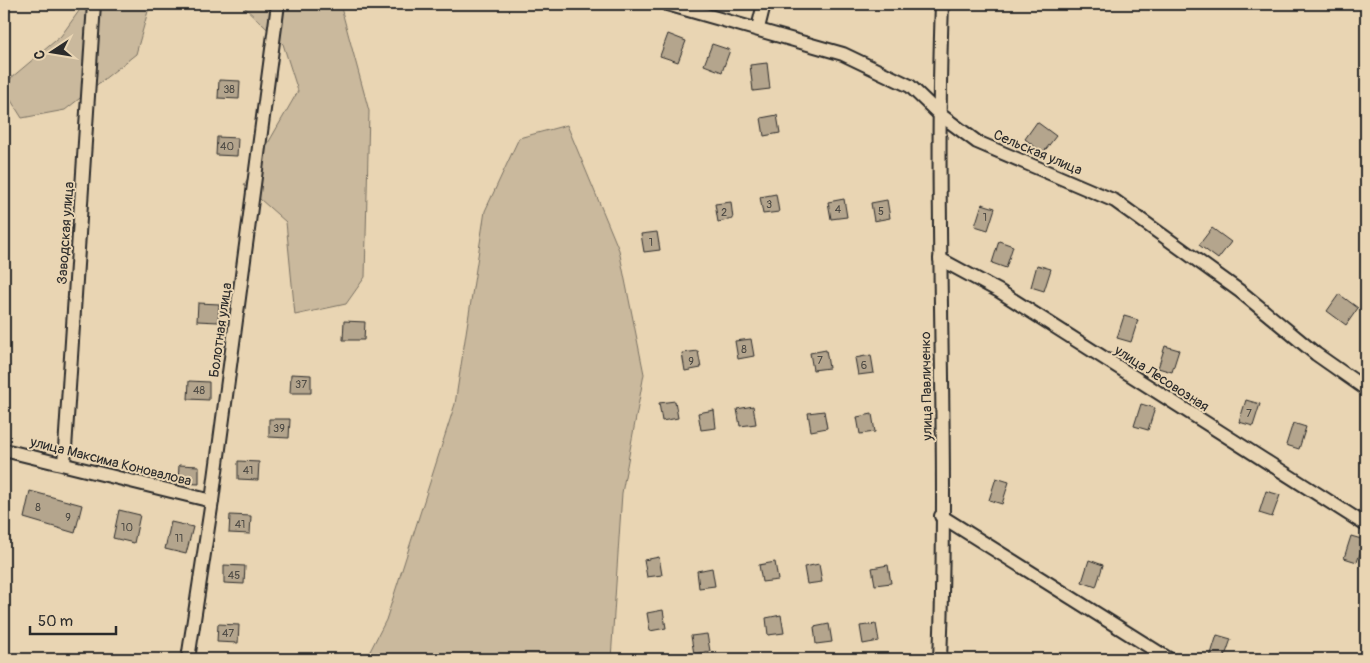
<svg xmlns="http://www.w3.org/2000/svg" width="1370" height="663" viewBox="0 0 1370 663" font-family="Pangolin,sans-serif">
<rect width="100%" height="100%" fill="#e9d5b3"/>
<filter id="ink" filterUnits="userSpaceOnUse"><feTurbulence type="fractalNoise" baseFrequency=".02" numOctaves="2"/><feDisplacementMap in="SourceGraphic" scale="10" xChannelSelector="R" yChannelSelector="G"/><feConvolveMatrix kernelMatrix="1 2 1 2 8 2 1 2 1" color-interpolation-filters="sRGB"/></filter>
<g filter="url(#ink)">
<g fill="#cab99d" stroke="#7a7264">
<polygon points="84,4 150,4 136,54 65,110 22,118 7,94 11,78 61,36"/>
<polygon points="241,4 340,4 369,111 365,277 346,304 295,315 286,222 244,185 298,91 283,44"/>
<polygon points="567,125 619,250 644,374 622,493 611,659 366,659 386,620 455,404 485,211 519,138"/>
<polygon points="4,160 9,165 4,210"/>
</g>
<g fill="#b4a58d" stroke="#2b2b2b">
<polygon points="668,34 686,41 678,62 660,56"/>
<polygon points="712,44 730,50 722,72 704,65"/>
<polygon points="767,63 770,89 753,91 750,65"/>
<polygon points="219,80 240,81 239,99 218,98"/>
<polygon points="777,115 780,133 764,136 761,118"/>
<polygon points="1037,122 1056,136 1043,153 1025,139"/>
<polygon points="217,137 238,138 237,156 216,155"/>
<polygon points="776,194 779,212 763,214 760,197"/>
<polygon points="844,199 847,217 831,219 828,202"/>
<polygon points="887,200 890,218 874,221 871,203"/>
<polygon points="731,202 733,219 718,222 715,204"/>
<polygon points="982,204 995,208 988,230 975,226"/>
<polygon points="1212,228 1231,242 1218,259 1199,245"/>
<polygon points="657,232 660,250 644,252 641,234"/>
<polygon points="999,241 1013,246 1006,268 992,263"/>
<polygon points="1037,265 1051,269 1044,291 1031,287"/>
<polygon points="1339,294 1358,308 1346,325 1327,311"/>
<polygon points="198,303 219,304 218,322 197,321"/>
<polygon points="1124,316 1138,320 1131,342 1117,338"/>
<polygon points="344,321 365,322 364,340 343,340"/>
<polygon points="751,339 754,356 738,359 735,341"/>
<polygon points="1165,346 1179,350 1172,372 1158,368"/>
<polygon points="826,350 829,368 813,370 810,353"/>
<polygon points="698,351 701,368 685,371 682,353"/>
<polygon points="871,355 874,373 858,375 855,358"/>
<polygon points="291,374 311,375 311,393 290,393"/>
<polygon points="189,381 209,382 209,400 188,399"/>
<polygon points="1246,400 1260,404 1253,426 1239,422"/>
<polygon points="675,401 678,418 662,421 659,403"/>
<polygon points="1141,404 1155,408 1148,430 1134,426"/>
<polygon points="753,406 756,424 740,426 737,409"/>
<polygon points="714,410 716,428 701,430 698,413"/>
<polygon points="824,411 827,428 811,431 808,413"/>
<polygon points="872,414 875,432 860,434 857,417"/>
<polygon points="269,419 290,419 289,438 269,437"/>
<polygon points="1293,423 1306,427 1299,449 1286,445"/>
<polygon points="238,461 259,462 258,480 238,479"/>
<polygon points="179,465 199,466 199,484 178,483"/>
<polygon points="996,478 1009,482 1002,504 989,500"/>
<polygon points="30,491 82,505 75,533 24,518"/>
<polygon points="1266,491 1280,495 1272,517 1259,513"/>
<polygon points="119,510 140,515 134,543 113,538"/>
<polygon points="230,515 251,516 250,534 229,533"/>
<polygon points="171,522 193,527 186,554 165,549"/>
<polygon points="1351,536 1365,540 1357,562 1344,558"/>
<polygon points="659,557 662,575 647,577 644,560"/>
<polygon points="1089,560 1103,565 1096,587 1082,582"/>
<polygon points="775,562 778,580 762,582 759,565"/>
<polygon points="819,564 822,582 807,584 804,567"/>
<polygon points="224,565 245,566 244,584 224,583"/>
<polygon points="888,565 891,583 875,585 872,568"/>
<polygon points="712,568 715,586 699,588 697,571"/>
<polygon points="663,610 666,628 650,631 647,613"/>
<polygon points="781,615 784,633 768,635 766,618"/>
<polygon points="218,624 239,625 238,643 217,642"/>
<polygon points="829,624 832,642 816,644 814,627"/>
<polygon points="876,624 879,641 863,644 860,626"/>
<polygon points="707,634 710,651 694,654 691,636"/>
<polygon points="1217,635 1231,639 1224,659 1210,657"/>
</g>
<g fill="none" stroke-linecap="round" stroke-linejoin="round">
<g stroke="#2b2b2b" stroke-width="16">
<g id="minor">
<polyline points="667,4 843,54 910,86 938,113 977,142 1115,201 1241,292 1316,354 1366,389"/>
<polyline points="758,28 764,4"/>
<polyline points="940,259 999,291 1366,525"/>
<polyline points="4,450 212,501"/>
<polyline points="64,464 94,4"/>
<polyline points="941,516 1169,659"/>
<polyline points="188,659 212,501 278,4"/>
<path d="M 940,659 C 949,441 934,222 942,4"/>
</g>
</g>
<use href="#minor" stroke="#e9d5b3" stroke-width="12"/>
</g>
</g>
<g text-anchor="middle" stroke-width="4" stroke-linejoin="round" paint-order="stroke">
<g font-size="11" fill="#4d4a44">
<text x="229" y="93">38</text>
<text x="227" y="150">40</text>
<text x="769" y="208">3</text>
<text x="838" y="213">4</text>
<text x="881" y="215">5</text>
<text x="724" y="216">2</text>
<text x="985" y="221">1</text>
<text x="651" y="246">1</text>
<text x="744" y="353">8</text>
<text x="820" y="364">7</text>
<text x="691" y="365">9</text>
<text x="864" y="369">6</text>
<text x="301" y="388">37</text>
<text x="199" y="394">48</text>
<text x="1249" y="417">7</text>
<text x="279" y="432">39</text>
<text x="248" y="474">41</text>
<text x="38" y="511">8</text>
<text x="68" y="521">9</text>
<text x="240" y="528">41</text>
<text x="127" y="531">10</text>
<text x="179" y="542">11</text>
<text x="234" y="579">45</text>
<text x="228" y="637">47</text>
</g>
<g font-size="14" fill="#2b2b2b" stroke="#e9d5b3">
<text transform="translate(1038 152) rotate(23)" y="5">Сельская улица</text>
<text transform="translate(65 233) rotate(-86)" y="5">Заводская улица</text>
<text transform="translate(220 330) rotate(-82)" y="5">Болотная улица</text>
<text transform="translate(1162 378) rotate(33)" y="5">улица Лесовозная</text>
<text transform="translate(926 386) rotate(-91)" y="5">улица Павличенко</text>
<text transform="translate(111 461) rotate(14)" y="5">улица Максима Коновалова</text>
</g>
</g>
<rect width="1370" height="663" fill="none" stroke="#e9d5b3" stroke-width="20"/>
<rect x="10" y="10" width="1350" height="643" fill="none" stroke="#2b2b2b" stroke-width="2" filter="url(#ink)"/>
<g transform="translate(52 52) rotate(258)" stroke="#e9d5b3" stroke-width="4" paint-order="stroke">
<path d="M0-4L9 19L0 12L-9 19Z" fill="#2b2b2b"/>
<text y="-8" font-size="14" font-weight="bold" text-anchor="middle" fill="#2b2b2b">С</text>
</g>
<path d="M30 626v8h86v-8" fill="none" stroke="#2b2b2b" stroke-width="2.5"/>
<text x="38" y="626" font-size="15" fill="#2b2b2b" stroke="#e9d5b3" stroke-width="4" paint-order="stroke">50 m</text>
</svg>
